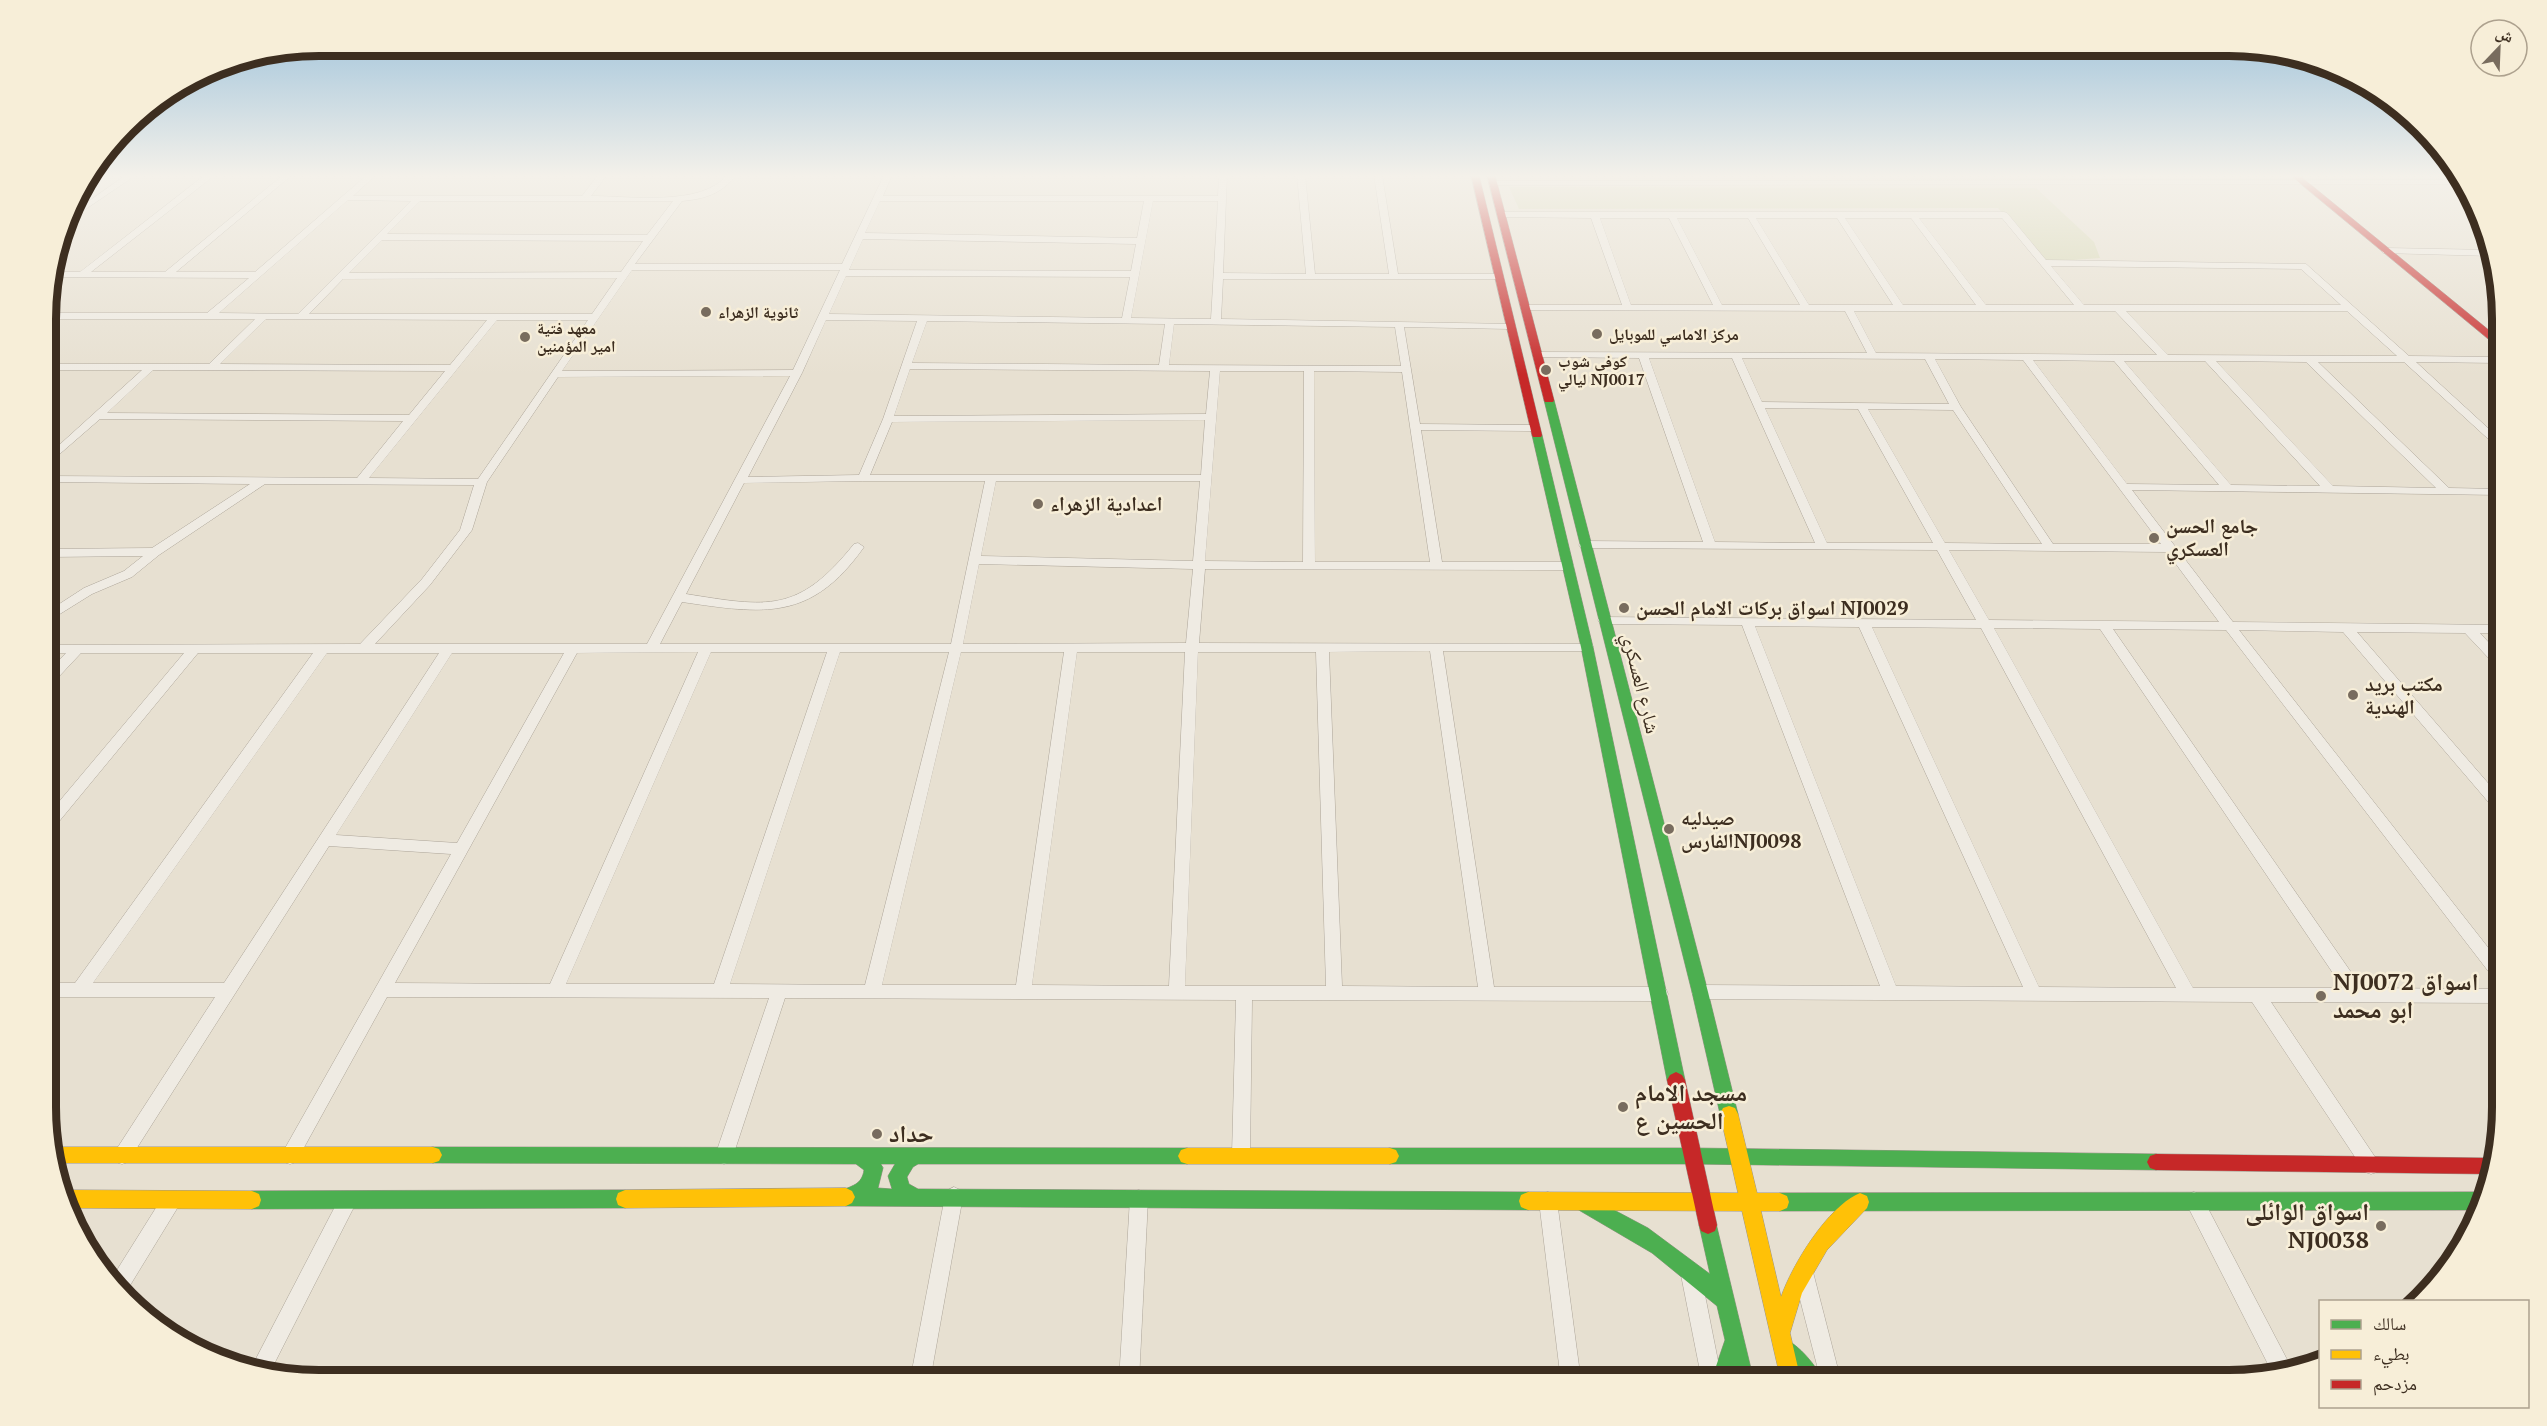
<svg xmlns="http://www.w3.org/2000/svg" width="2547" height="1426" viewBox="0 0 2547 1426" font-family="'PT Serif','Noto Naskh Arabic',serif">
<rect width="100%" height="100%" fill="#e7e0d1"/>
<polygon fill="#d6d7b3" points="1509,187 2036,188 2094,242 2100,258 2046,262 1998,208 1519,209"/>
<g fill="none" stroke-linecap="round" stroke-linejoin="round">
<g stroke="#ada599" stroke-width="1">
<g id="street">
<polygon points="126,175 136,175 65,223 68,216"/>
<path d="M 205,175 L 215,175 L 91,272 L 165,272 L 283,175 L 292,175 L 176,272 L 255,272 L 367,175 L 376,175 L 353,196 L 582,196 L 598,175 L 607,175 L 591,196 C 628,196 702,207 727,175 L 736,175 C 722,194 704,199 682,201 L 635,264 L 842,264 L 884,175 L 892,175 L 883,196 L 1218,196 L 1219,175 L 1227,175 L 1223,273 L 1306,274 L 1297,175 L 1305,175 L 1315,274 L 1389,274 L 1374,175 L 1382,175 L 1398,274 L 1499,274 L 1502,275 L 1502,279 L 1223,279 L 1221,319 L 1514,324 L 1514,328 L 1511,329 L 1404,327 L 1420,424 L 1535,425 L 1540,428 L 1535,431 L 1421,430 L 1442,562 L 1568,562 L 1574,566 L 1568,570 L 1205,569 L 1199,643 L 1592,644 L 1593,647 L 1587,651 L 1443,651 L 1494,987 L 1660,987 L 1666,989 L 1668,994 L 1666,999 L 1660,1001 L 1252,1000 L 1250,1155 L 1247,1161 L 1241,1163 L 1235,1161 L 1232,1155 L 1236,1000 L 785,998 L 733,1156 L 730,1162 L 724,1164 L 718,1162 L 715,1156 L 769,998 L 387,997 L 296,1162 L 290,1164 L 284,1162 L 281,1156 L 284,1150 L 451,854 L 329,846 L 128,1162 L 122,1164 L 116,1162 L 113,1156 L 116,1150 L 215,997 L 47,997 L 47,983 L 75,983 L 313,653 L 198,653 L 52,830 L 47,831 L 47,816 L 184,653 L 81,653 L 52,684 L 47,685 L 47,673 L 66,653 L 47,653 L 47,645 L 360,644 L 422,579 L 460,530 L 474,485 L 265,484 L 159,555 L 132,577 L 92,594 L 47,622 L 47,612 L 84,588 L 124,571 L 143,556 L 47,557 L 47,549 L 152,548 L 250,484 L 47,482 L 47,476 L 357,478 L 403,421 L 100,419 L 47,465 L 47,456 L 142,370 L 47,370 L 47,364 L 209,364 L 255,319 L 47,319 L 47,313 L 207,313 L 249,278 L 49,277 L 51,272 L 80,272 ZM 348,200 L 411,201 L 298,314 L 219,313 ZM 420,201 L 673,201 L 647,235 L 387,234 ZM 880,201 L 1144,201 L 1137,238 L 865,233 ZM 1153,201 L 1218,201 L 1211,319 L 1131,318 ZM 863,239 L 1136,244 L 1131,271 L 849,270 ZM 382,240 L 643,241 L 621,272 L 349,273 ZM 632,270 L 840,270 L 793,370 L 562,371 ZM 846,276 L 1130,277 L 1122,318 L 829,314 ZM 617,278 L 592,314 L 309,314 L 343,279 ZM 266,319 L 487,320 L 450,365 L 220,364 ZM 497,320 L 588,320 L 478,479 L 369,478 ZM 826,320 L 917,321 L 883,419 L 859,475 L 748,477 L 802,373 ZM 927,321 L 1165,324 L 1159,365 L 912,363 ZM 1174,324 L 1395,327 L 1401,366 L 1169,365 ZM 910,369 L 1210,371 L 1206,414 L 894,416 ZM 153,370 L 445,371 L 409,415 L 107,413 ZM 1220,371 L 1304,371 L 1303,562 L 1205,561 ZM 1314,371 L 1402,372 L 1430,562 L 1315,562 ZM 790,376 L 647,644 L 375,644 L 430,585 L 472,530 L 487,482 L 558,377 ZM 1205,420 L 1201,475 L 870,475 L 892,422 ZM 863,481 L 985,481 L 951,644 L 660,644 L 682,602 C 764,614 811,622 864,547 L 858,543 L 854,544 C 798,614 768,607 686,594 L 744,483 ZM 996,481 L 1200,481 L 1193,561 L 981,556 ZM 979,564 L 1193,569 L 1186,643 L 963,644 ZM 1430,651 L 1478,987 L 1342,986 L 1329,652 ZM 698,652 L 550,984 L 395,983 L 577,653 ZM 711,652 L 827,652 L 714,984 L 566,984 ZM 840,652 L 949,652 L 865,985 L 730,984 ZM 961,652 L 1064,652 L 1016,985 L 882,985 ZM 1077,652 L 1185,652 L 1169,986 L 1032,985 ZM 1198,652 L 1316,652 L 1326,986 L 1185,986 ZM 327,653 L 439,653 L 224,983 L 93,983 ZM 452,653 L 564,653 L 457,843 L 336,835 Z"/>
<polygon points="2462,180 2465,184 1493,185 1489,183 1493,181"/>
<path d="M 1501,212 L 2004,212 L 2007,213 L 2046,260 L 2306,264 L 2409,356 L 2501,357 L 2501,363 L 2416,362 L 2501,440 L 2501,448 L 2497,447 L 2404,362 L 2318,362 L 2449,488 L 2501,489 L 2501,495 L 2132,490 L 2233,622 L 2501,625 L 2501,633 L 2480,633 L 2501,656 L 2501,667 L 2496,666 L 2465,633 L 2357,632 L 2501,798 L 2501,812 L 2496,811 L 2343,632 L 2239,630 L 2501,964 L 2501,982 L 2495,980 L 2226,630 L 2113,629 L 2362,988 L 2501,989 L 2501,1003 L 2271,1002 L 2377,1160 L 2380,1166 L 2377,1172 L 2371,1174 L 2365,1172 L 2252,1002 L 1700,999 L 1694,997 L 1692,992 L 1694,987 L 1700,985 L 1880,986 L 1742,625 L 1604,624 L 1600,623 L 1598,620 L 1600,617 L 1976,620 L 1937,550 L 1581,548 L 1579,545 L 1581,542 L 1585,541 L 1703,542 L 1639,358 L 1536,357 L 1533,356 L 1533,352 L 1867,353 L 1845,311 L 1522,310 L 1522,306 L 1525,305 L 1622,305 L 1591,218 L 1498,217 L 1498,213 ZM 1600,218 L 1669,218 L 1713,305 L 1631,305 ZM 1677,218 L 1748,218 L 1800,305 L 1722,305 ZM 1756,218 L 1837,218 L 1893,305 L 1809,305 ZM 1845,218 L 1911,218 L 1976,305 L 1903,305 ZM 1919,218 L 2002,218 L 2074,305 L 1986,305 ZM 2051,266 L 2301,269 L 2341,305 L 2084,305 ZM 1854,311 L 2115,311 L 2157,355 L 1876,353 ZM 2126,311 L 2347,311 L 2397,356 L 2168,355 ZM 1649,358 L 1732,358 L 1815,543 L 1715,542 ZM 1742,358 L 1925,359 L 1949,404 L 1762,402 ZM 1935,359 L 2023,360 L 2161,544 L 2053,544 L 1961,407 ZM 2033,360 L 2114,361 L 2219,485 L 2127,484 ZM 2124,361 L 2205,361 L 2320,486 L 2231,485 ZM 2216,361 L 2306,362 L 2436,488 L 2333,486 ZM 1765,408 L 1858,409 L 1933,543 L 1827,543 ZM 1868,409 L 1953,410 L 2042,544 L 1945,543 ZM 1949,550 L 2167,552 L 2219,622 L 1989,620 ZM 1755,626 L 1859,627 L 2023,987 L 1896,986 ZM 1872,627 L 1981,628 L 2176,988 L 2039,987 ZM 1994,628 L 2100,629 L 2343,988 L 2193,988 Z"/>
<polygon points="2386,248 2491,250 2492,256 2383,253 2382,251"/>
<polygon points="954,1187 960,1190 963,1196 930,1381 910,1381 945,1196 948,1190"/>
<polygon points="1139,1190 1146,1193 1148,1199 1139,1381 1119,1381 1130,1199 1132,1193"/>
<polygon points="171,1192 178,1195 180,1201 178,1207 126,1292 112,1278 164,1195"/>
<polygon points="348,1192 355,1195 357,1201 269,1374 249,1372 341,1195"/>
<polygon points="1548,1192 1555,1195 1557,1201 1581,1381 1561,1381 1539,1201 1541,1195"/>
<polygon points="2194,1192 2201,1195 2291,1367 2272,1372 2185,1201 2187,1195"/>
<polygon points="1803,1263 1810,1265 1813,1272 1841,1381 1821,1381 1793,1272 1796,1265"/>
<polygon points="1691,1266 1698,1268 1701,1275 1722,1381 1702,1381 1681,1275 1684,1268"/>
</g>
</g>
<g stroke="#9c958a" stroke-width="1">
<g id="fast">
<polygon points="1549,397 1554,400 1708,992 1738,1114 1735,1120 1729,1122 1723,1120 1720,1114 1692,992 1544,400"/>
<polygon points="1537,432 1542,435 1593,647 1685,1080 1682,1085 1676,1088 1670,1085 1667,1080 1581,647 1532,435"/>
<path d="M 433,1147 L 1187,1148 L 1193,1150 L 1196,1156 L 1193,1162 L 1187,1164 L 918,1164 L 913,1167 L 907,1177 L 909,1184 L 918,1189 L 1528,1192 L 1535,1195 L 1537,1201 L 1535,1207 L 1528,1210 L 846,1206 L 840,1203 L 837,1197 L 840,1191 C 851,1186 862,1185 864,1170 L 856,1164 L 433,1163 L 427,1161 L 424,1155 L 427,1149 ZM 881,1164 L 895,1164 L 888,1176 L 892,1189 L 878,1188 L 883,1168 Z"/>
<polygon points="1390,1148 1692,1148 2156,1154 2162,1156 2165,1162 2162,1168 2156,1170 1692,1164 1390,1164 1384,1162 1381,1156 1384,1150"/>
<polygon points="625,1190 632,1193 634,1199 632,1205 625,1208 252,1209 245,1206 243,1200 245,1194 252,1191"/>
<polygon points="2478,1192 2481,1193 2476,1210 1780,1211 1773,1208 1771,1202 1773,1196 1780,1193"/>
<polygon points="1584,1194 1648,1228 1710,1274 1699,1225 1701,1219 1708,1216 1715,1219 1754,1381 1734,1381 1733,1376 1731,1381 1711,1381 1725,1340 1717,1306 1652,1253 1577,1209 1575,1203 1577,1197"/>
<path d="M 1785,1339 C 1799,1345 1817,1366 1823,1381 L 1799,1381 L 1778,1356 L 1775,1349 L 1778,1342 Z"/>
</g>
</g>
<g stroke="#9c958a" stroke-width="1">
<g id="slow">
<path d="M 1729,1106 L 1735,1108 L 1738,1114 L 1757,1193 L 1780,1193 L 1787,1196 L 1789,1202 L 1787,1208 L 1780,1211 L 1761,1211 L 1781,1297 C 1792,1265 1828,1206 1860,1193 L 1867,1196 L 1869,1202 L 1867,1208 L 1827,1250 L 1802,1293 L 1790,1333 L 1801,1381 L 1781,1381 L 1742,1211 L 1528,1210 L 1521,1207 L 1519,1201 L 1521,1195 L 1528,1192 L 1738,1193 L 1720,1114 L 1723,1108 Z"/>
<polygon points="52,1147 433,1147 439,1149 442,1155 439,1161 433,1163 55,1163 49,1148"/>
<polygon points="1187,1148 1390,1148 1396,1150 1399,1156 1396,1162 1390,1164 1187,1164 1181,1162 1178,1156 1181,1150"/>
<polygon points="846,1188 852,1191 855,1197 852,1203 846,1206 625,1208 618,1205 616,1199 618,1193 625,1190"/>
<polygon points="69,1190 252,1191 259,1194 261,1200 259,1206 252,1209 72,1208 66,1192"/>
</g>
</g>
<g stroke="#9c958a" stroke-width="1">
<g id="jam">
<polygon points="1471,175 1479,175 1542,435 1541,437 1533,437 1532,435"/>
<polygon points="1487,175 1495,175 1554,400 1553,402 1545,402 1544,400"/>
<polygon points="2290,175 2299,175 2501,340 2501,348 2498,347"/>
<polygon points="1676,1072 1682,1075 1685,1080 1717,1225 1715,1231 1708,1234 1701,1231 1699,1225 1667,1080 1670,1075"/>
<polygon points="2156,1154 2489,1158 2491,1159 2487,1174 2156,1170 2150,1168 2147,1162 2150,1156"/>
</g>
</g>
<use href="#street" fill="#efebe3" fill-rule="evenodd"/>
<use href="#fast" fill="#4caf50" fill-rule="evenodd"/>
<use href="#slow" fill="#ffc107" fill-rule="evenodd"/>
<use href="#jam" fill="#c62828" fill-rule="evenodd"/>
</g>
<linearGradient id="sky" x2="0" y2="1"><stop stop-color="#96bed9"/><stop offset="0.47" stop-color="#f4f1ea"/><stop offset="1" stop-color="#f4f1ea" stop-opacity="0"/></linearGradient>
<rect width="2547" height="375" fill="url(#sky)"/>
<g fill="#786c5e" stroke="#f7eed8" stroke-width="2">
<circle cx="706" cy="312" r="6"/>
<circle cx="1597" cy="334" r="6"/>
<circle cx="525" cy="337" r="6"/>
<circle cx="1546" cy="370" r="6"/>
<circle cx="1038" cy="504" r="6"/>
<circle cx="2154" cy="538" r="6"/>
<circle cx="1624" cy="608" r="6"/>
<circle cx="2353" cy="695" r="6"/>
<circle cx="1669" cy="829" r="6"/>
<circle cx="2321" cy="996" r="6"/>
<circle cx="1623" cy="1107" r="6"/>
<circle cx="877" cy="1134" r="6"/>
<circle cx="2381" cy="1226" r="6"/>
</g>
<g text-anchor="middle" stroke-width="5" stroke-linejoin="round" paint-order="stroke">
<g font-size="16" font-weight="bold" fill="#3d2e20" stroke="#f7eed8" text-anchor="start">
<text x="718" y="318">ثانوية الزهراء</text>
<text x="537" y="334">معهد فتية<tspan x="537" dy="18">امير المؤمنين</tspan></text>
<text x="1609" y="340">مركز الاماسي للموبايل</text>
<text x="1558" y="367">كوفي شوب<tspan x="1558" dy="18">ليالي NJ0017</tspan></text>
</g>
<g font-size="20" font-weight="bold" fill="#3d2e20" stroke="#f7eed8" text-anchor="start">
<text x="1050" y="511">اعدادية الزهراء</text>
<text x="2166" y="533">جامع الحسن<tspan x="2166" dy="23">العسكري</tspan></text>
<text x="1636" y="615">اسواق بركات الامام الحسن NJ0029</text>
<text x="2365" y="691">مكتب بريد<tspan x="2365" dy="23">الهندية</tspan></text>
<text x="1681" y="825">صيدليه<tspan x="1681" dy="23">الفارسNJ0098</tspan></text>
</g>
<g font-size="20" fill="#3d2e20" stroke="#f7eed8">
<text transform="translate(1641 683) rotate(76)" y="7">شارع العسكري</text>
</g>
<g font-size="24" font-weight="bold" fill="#3d2e20" stroke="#f7eed8" text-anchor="start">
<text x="2333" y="990">NJ0072 اسواق<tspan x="2333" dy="28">ابو محمد</tspan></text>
<text x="1635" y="1101">مسجد الامام<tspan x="1635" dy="28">الحسين ع</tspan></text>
<text x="889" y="1142">حداد</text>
<text x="2369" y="1220" text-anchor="end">اسواق الوائلی<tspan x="2369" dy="28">NJ0038</tspan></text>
</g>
</g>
<path d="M0 0H2547V1426H0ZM319 56H2229A263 263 0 0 1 2492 319V1107A263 263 0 0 1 2229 1370H319A263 263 0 0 1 56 1107V319A263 263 0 0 1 319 56Z" fill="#f7eed8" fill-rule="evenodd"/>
<path fill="none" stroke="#3d2e20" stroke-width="8" d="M319 56H2229A263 263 0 0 1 2492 319V1107A263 263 0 0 1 2229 1370H319A263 263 0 0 1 56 1107V319A263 263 0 0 1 319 56Z"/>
<rect x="2319" y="1300" width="210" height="108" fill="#f7eed8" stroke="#ada18e" stroke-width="1.5"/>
<rect x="2331" y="1320" width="30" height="9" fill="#4caf50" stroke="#ada18e" stroke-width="1.5"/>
<text x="2373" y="1330" font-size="18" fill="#3d2e20">سالك</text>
<rect x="2331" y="1350" width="30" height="9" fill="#ffc107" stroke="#ada18e" stroke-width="1.5"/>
<text x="2373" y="1360" font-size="18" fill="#3d2e20">بطيء</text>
<rect x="2331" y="1380" width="30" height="9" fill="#c62828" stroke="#ada18e" stroke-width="1.5"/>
<text x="2373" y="1390" font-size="18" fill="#3d2e20">مزدحم</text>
<g transform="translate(2499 48) rotate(23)"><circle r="28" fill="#f7eed8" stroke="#ada18e" stroke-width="1.5"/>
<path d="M0-4.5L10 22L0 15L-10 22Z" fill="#786c5e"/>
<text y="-9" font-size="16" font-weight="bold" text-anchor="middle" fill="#3d2e20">ش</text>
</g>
</svg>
